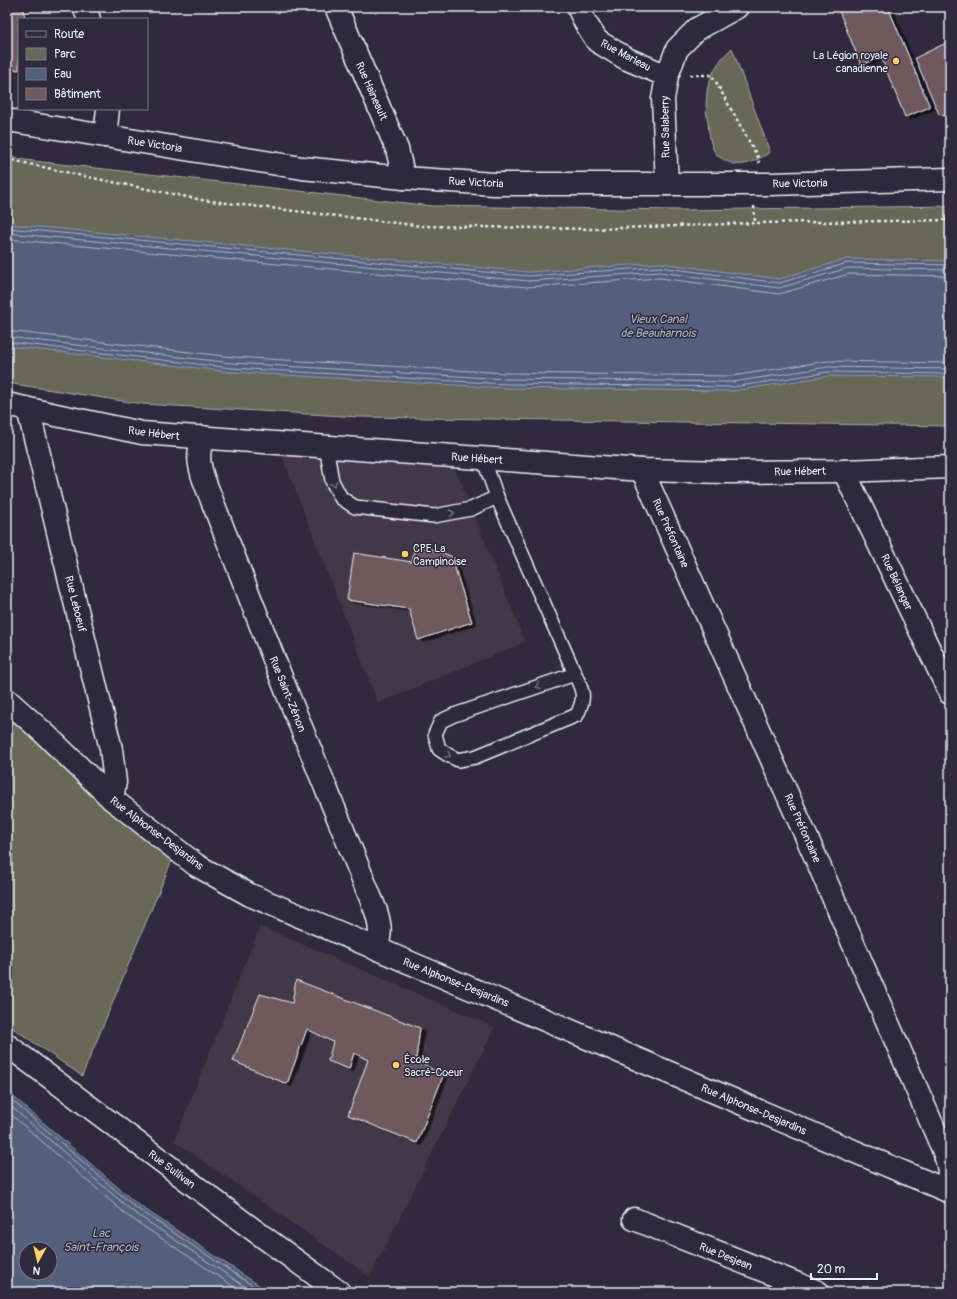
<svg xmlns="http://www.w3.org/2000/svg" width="957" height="1299" viewBox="0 0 957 1299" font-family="Pangolin,sans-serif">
<defs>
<filter id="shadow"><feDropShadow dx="4.5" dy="2.5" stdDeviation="0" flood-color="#0009"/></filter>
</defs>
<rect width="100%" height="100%" fill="#2f2a3d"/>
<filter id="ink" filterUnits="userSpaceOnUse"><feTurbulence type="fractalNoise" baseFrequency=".025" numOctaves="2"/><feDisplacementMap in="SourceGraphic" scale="8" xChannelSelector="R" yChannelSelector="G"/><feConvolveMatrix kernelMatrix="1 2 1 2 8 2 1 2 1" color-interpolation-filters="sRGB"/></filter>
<g filter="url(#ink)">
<g fill="#423847">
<polygon points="281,453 454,465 525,642 378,703"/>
<polygon points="260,926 495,1027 370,1277 174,1141"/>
</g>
<g fill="#676859" stroke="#a8aca8">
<path d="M 732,48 L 770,152 C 757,161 740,170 725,160 C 723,159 719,157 717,155 C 710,147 709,133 708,123 C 705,108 705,90 712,75 C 716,65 724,55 732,48 Z"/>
<polygon points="7,156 25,160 432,206 679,210 950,206 950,426 359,417 142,404 7,383"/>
<polygon points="7,715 71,775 172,860 82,1076 7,1024"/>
</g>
<g fill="#535f7b" stroke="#8f99ad" fill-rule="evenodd">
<polygon points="7,224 528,272 660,263 779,279 847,259 950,261 950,377 828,376 733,391 506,388 232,372 7,346"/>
<path d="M 7,1091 L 137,1204 L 269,1292 L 7,1292 ZM 26,1249 L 50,1249 L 50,1273 L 26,1273 Z"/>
</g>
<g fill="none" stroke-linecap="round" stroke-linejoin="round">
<g stroke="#acb7c6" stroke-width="1">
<polyline points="7,228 528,276 660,267 779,283 848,263 950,265"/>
<polyline points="7,233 528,281 660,272 779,288 848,268 950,270"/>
<polyline points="7,239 527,287 660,278 779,294 849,274 950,276"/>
<polyline points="7,331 233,357 506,373 732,376 827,361 950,363"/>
<polyline points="7,337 232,363 506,379 733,382 828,367 950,369"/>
<polyline points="7,342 232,368 506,384 733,387 828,372 950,374"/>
<polyline points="7,1096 135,1207 262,1292"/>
<polyline points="7,1103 132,1211 253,1292"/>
<polyline points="7,1111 128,1216 242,1292"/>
</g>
</g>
<g fill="#70595f" stroke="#e8f1f8" filter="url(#shadow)">
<polygon points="7,7 22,7 26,19 19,19 19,70 12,69 7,55"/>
<polygon points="850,7 888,7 930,107 905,117 881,57 861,65 839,11"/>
<polygon points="950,41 950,118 939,114 915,58"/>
<polygon points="415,543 451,556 472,622 418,640 409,609 347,600 354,553 412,562"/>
<polygon points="296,980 420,1028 416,1059 443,1076 417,1143 348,1115 368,1060 354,1053 349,1069 328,1061 333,1042 307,1029 287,1084 233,1061 260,994 292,1003"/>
</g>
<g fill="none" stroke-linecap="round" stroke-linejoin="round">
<g stroke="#e8f1f8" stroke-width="16">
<g id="lane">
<polyline points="326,446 332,481 341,498 355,507 434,516 471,509 497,497"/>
<path d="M 483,458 L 497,497 L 575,674 C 583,692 586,696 577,715 L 475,757 L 458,760 L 448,755 L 439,749 L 435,734 L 441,721 L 454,715 L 575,674"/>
</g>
</g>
<g stroke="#e8f1f8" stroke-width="25">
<g id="street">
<polyline points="84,7 89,19"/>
<polyline points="336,7 397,149 404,178"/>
<polyline points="578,7 585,22 597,41 627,59 667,76"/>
<polyline points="105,136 108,109"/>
<polyline points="28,409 111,749 115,782 112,799"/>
<path d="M 202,437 C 198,455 198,463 204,480 L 288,695 L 376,911 C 381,927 381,934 376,949"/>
<path d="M 642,470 L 815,856 L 942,1147 C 949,1164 951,1173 946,1190"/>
<polyline points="844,471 950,693"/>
<polyline points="7,1045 247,1225 339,1292"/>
<polyline points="634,1219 818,1292"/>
</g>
</g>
<g stroke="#e8f1f8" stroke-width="25">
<g id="secondary">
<polyline points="7,120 302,168 404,178 494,184 770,184 950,179"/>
<polyline points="667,184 663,99 667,76 677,49 697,29 737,7"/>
<polyline points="7,404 56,415 142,433 642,470 725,472 844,471 950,467"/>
<polyline points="7,700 45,734 112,799 196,865 250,895 505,1003 950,1192"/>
</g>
</g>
<g stroke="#e8f1f8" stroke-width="2.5" stroke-dasharray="3 3" stroke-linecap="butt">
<polyline points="690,75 712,75 759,159 759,163"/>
<polyline points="7,159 83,176 202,200 422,226 594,229 755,223 950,220"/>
<polyline points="754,206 755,223"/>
</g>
<use href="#lane" stroke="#2f2a3d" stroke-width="13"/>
<use href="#street" stroke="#2f2a3d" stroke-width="22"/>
<use href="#secondary" stroke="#2f2a3d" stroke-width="22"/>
</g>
<defs><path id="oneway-chevron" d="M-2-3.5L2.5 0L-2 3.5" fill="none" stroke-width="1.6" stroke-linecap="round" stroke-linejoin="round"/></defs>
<g stroke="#70707e">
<use href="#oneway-chevron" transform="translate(334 484) rotate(67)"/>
<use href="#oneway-chevron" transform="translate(452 513) rotate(-11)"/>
<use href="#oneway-chevron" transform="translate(538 686) rotate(161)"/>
<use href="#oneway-chevron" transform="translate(448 755) rotate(30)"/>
</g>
</g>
<g fill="#ffd166" stroke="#2f2a3d" stroke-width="1.5">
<circle cx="896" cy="61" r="4"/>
<circle cx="405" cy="554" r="4"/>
<circle cx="396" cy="1065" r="4"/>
</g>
<g text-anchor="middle" stroke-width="3" stroke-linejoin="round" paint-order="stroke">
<g font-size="11" fill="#e8f1f8" stroke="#2f2a3d">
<text transform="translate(626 55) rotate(28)" y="4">Rue Marleau</text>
<text transform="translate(372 91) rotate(66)" y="4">Rue Haineault</text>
<text transform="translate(665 127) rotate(-91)" y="4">Rue Salaberry</text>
<text transform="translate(155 144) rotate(9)" y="4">Rue Victoria</text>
<text transform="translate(476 182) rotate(3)" y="4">Rue Victoria</text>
<text transform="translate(800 183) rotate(-1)" y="4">Rue Victoria</text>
<text transform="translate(154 433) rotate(7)" y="4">Rue Hébert</text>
<text transform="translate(477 458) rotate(4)" y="4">Rue Hébert</text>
<text transform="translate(800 471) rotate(-1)" y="4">Rue Hébert</text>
<text transform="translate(671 533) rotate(66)" y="4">Rue Préfontaine</text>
<text transform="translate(897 582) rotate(65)" y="4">Rue Bélanger</text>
<text transform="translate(76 604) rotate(76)" y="4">Rue Leboeuf</text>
<text transform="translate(288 694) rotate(68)" y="4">Rue Saint-Zénon</text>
<text transform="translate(803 828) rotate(66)" y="4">Rue Préfontaine</text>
<text transform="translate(157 833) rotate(37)" y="4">Rue Alphonse-Desjardins</text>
<text transform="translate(456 982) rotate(22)" y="4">Rue Alphonse-Desjardins</text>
<text transform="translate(754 1109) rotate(23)" y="4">Rue Alphonse-Desjardins</text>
<text transform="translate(172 1169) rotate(37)" y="4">Rue Sullivan</text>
<text transform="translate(726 1256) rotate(22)" y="4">Rue Desjean</text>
</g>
<g font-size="11" fill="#e8f1f8" stroke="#2f2a3d" text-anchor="start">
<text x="888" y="59" text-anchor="end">La Légion royale<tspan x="888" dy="13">canadienne</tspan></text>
<text x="413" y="552">CPE La<tspan x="413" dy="13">Campinoise</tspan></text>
<text x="404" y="1063">École<tspan x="404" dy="13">Sacré-Coeur</tspan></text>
</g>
<g font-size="12" font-style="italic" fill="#acb7c6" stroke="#2f2a3d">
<text x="658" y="323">Vieux Canal<tspan x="658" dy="14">de Beauharnois</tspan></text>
<text x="101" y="1237">Lac<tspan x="101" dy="14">Saint-François</tspan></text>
</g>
</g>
<rect width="957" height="1299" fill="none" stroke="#2f2a3d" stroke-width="24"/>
<rect x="12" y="12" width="933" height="1275" fill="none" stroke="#e8f1f8" stroke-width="1.5" filter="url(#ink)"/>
<rect x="18" y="18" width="130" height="92" fill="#2f2a3d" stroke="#797a88"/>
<rect x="26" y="31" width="20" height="6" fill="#2f2a3d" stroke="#797a88"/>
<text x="54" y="38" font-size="12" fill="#e8f1f8">Route</text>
<rect x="26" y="48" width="20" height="12" fill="#676859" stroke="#797a88"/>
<text x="54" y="58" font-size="12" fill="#e8f1f8">Parc</text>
<rect x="26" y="68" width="20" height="12" fill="#535f7b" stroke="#797a88"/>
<text x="54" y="78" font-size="12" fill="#e8f1f8">Eau</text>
<rect x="26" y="88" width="20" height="12" fill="#70595f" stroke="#797a88"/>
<text x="54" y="98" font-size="12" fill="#e8f1f8">Bâtiment</text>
<g transform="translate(38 1261) rotate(188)"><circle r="19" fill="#2f2a3d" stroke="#797a88"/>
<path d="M0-3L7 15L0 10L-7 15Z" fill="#ffd166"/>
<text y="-6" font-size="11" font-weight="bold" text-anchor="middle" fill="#e8f1f8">N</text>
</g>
<path d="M811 1273v6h66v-6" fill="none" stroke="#e8f1f8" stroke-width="2"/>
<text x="817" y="1273" font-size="12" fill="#e8f1f8" stroke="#2f2a3d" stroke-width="3" paint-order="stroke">20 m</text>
</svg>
